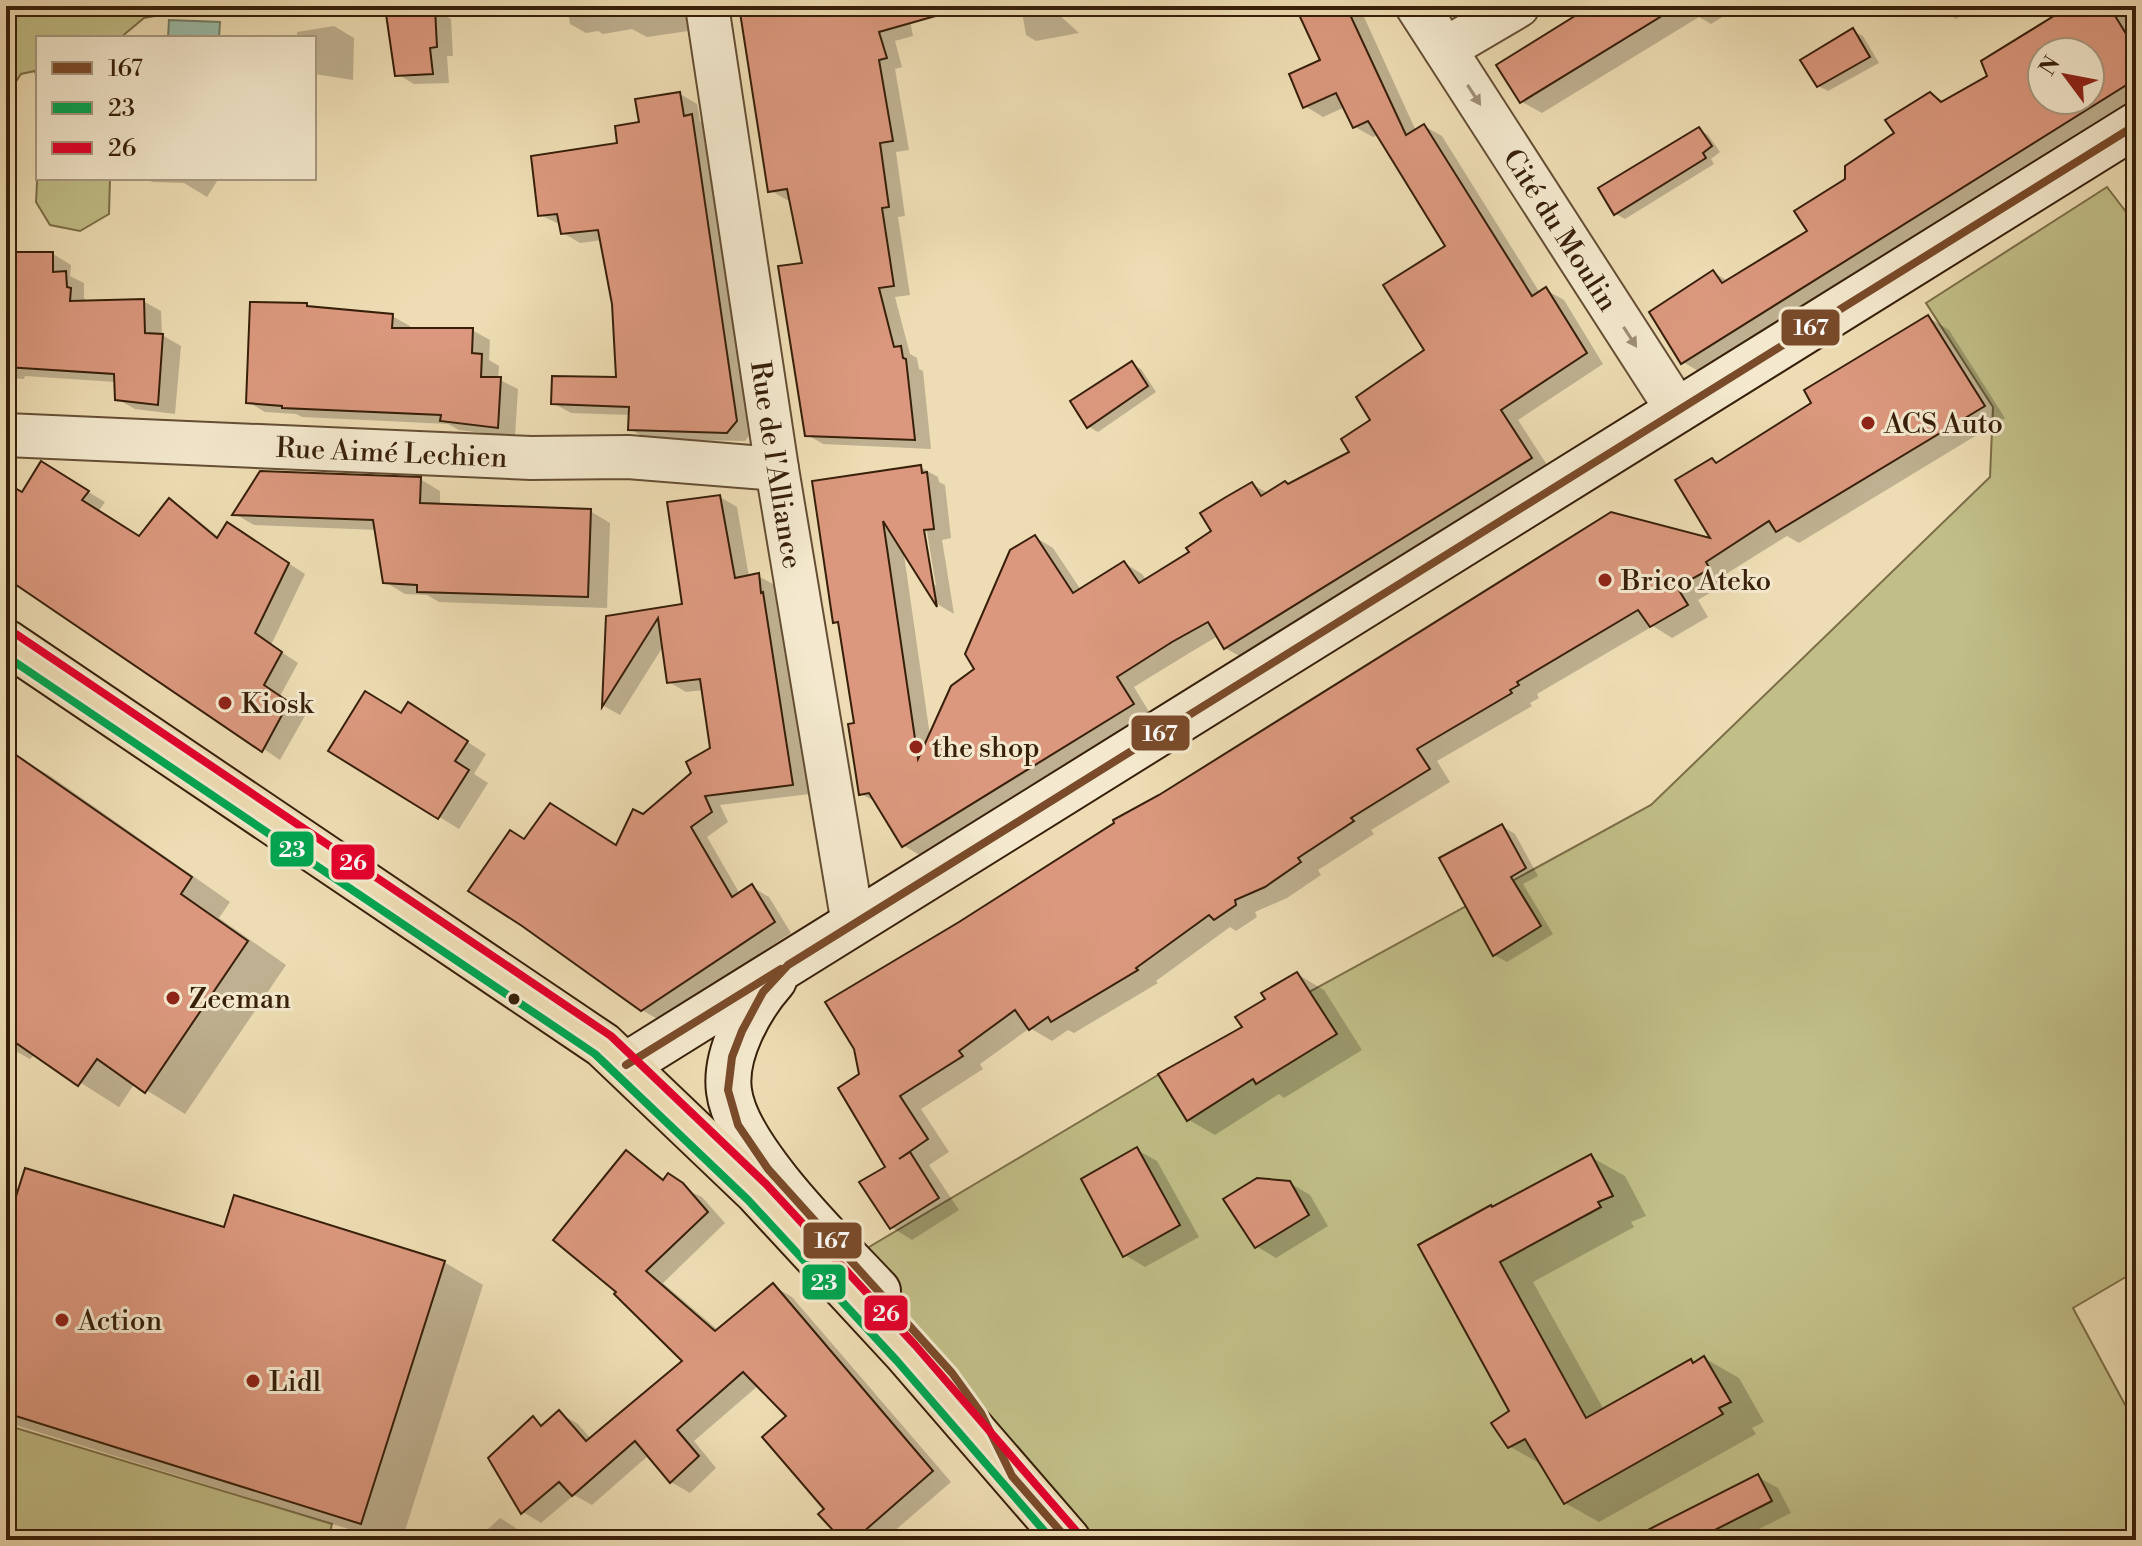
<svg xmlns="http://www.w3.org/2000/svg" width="2142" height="1546" viewBox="0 0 2142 1546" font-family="'Libre Bodoni',serif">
<rect width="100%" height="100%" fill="#eeddb4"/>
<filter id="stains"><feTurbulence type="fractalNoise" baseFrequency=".0025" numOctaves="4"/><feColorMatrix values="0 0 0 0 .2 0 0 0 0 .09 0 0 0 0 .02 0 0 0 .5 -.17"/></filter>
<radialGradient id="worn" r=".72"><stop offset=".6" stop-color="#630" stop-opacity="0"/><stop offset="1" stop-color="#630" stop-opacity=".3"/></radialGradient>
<g fill="#c1be87" stroke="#7c6e48" stroke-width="2">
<polygon points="6,6 207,6 144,18 120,38 38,38 38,83 35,71 21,74 6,97"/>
<polygon points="38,163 38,178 110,178 109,214 80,231 50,225 36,202"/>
<polygon points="2107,187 2136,225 2136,1271 2073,1308 2136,1425 2136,1540 1068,1540 849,1259 1163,1072 1651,805 1990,477 1993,407 1926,303"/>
<polygon points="6,1425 332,1524 328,1540 6,1540"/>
</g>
<polygon fill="#9bbda8" stroke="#737e68" stroke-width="2" points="169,20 220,22 219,38 168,38"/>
<g fill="#0003" fill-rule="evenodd">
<polygon points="567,6 687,6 684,7 688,31 647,37 632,29 603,34 598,31 586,33 570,24"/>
<polygon points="742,6 907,6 913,36 895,41 902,67 895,69 909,150 896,152 905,216 898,217 910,295 895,297 910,354 917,358 919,369 923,371 931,449 823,444 806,434 804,264 791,199 787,200 770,190"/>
<polygon points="1021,6 1069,6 1054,10 1079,33 1036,41 1026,35"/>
<path d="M 1297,6 L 1359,6 L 1416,131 L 1424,126 L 1442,136 L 1540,293 L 1546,290 L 1564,300 L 1603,364 L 1518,420 L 1549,468 L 1243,658 L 1225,648 L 1218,636 L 1191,652 L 1134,687 L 1151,715 L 921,856 L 903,845 L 878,803 L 861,794 L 857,724 L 840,625 L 835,622 L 814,483 L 920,467 L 938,477 L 939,482 L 945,485 L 951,538 L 942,540 L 954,614 L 939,605 L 903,548 L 930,736 L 976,669 L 1035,537 L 1053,548 L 1081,590 L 1124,563 L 1142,574 L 1147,581 L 1191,553 L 1214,531 L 1252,484 L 1269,494 L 1290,486 L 1351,452 L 1427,351 L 1448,246 L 1378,135 L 1373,137 L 1355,127 L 1345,107 L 1323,117 L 1305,106 L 1322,61 ZM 925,520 L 936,586 L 931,581 L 921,521 Z"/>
<polygon points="1595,6 1740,6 1711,24 1699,17 1542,113 1522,102"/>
<polygon points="1942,6 1979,6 1956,19 1947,13"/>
<path d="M 2074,6 L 2118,6 L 2136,34 L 2136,99 L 1700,372 L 1683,362 L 1713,272 L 1728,281 L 1809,232 L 1847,180 L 1896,133 L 1930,94 L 1945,102 L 1989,76 ZM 2042,52 L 2090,52 L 2090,100 L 2042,100 Z"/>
<polygon points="434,10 451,19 453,56 447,56 449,83 414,84 397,74"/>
<polygon points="334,26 354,38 353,80 314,74 314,38 297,38 297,32"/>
<polygon points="1853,31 1863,36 1879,63 1828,91 1818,86"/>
<polygon points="680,94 697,104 700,121 709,127 753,431 745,441 647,439 630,429 631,415 571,413 553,403 619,379 614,304 602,240 580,243 563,233 561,225 540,215 641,124"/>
<polygon points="1699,129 1708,135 1720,152 1711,159 1714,164 1625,219 1616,214"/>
<polygon points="146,178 219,178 207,197 184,183 152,182"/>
<polygon points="2136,222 2136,233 2130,226"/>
<polygon points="6,254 53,254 71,265 70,276 84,283 84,298 88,302 143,301 161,311 162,335 181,346 175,414 135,409 117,399 116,382 25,376 24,379 6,378"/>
<polygon points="307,305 314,309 392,316 410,326 409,330 472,330 490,340 489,360 499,366 498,379 518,389 515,437 459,430 448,424 302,417 296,414 265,412 248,402"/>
<polygon points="1928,317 1949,330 2005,418 1799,543 1787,536 1726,574 1730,581 1698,600 1708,617 1672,638 1653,626 1537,694 1539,698 1530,703 1532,706 1437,761 1450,782 1371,830 1374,834 1318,870 1321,875 1287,898 1255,912 1257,917 1236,931 1230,927 1156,981 1158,983 1074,1033 1068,1030 1052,1041 1030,1028 980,1064 983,1069 921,1109 949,1152 929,1165 959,1210 912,1240 891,1227 888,1168 841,1089 1715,541 1712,460 1719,464 1814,404"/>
<polygon points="1132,364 1141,369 1156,392 1098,432 1089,427"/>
<polygon points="59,474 105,502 98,512 140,538 169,501 186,511 220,538 245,535 305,574 271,645 298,663 280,696 306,714 280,760 6,576 6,485 23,495"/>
<polygon points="420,479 440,491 440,506 590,511 610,523 607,608 439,602 427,595 405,594 385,582 377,530 254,525 235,514"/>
<polygon points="720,497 737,507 749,577 758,576 775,585 810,794 720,805 728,822 707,837 740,894 752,887 769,897 791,933 659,1020 642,1010 525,841 617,847 643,817 693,773 712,750 704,690 686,692 669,682 664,645 620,715 604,706 608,618 685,606"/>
<polygon points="402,715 428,716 486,754 474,774 488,783 459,829 330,750"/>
<polygon points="10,753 49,775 230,902 219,918 286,965 185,1114 135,1083 119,1107 35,1054 30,1059 6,1046 6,758"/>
<polygon points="1502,826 1515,834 1538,876 1523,884 1553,934 1507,962 1494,955"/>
<polygon points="1297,974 1324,990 1362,1050 1284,1098 1279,1094 1215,1135 1189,1120 1245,1028 1268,1000"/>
<polygon points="1137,1150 1157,1161 1199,1237 1145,1267 1125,1255"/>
<polygon points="626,1152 665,1180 702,1197 725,1223 663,1283 719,1331 773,1286 792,1297 951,1482 884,1540 844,1540 827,1509 789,1416 759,1385 694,1441 716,1468 690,1493 671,1482 649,1455 592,1505 574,1495 541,1523 523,1512 533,1419 545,1426 559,1413 578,1424 591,1439 685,1361 616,1294"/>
<polygon points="1591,1157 1625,1176 1646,1216 1631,1222 1634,1227 1533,1282 1604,1410 1691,1361 1695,1364 1704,1358 1739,1378 1764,1422 1752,1428 1756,1434 1599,1522 1565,1503 1544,1466 1509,1446 1512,1412 1494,1208"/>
<polygon points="1290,1183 1310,1195 1328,1226 1276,1258 1256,1246"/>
<polygon points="225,1229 444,1262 483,1285 402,1540 384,1540 6,1422 6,1233"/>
<polygon points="1758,1477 1778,1488 1791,1513 1737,1540 1665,1540"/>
<polygon points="500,1518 516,1528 527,1540 476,1540"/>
</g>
<g fill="#db987e" stroke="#371f09" stroke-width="2" fill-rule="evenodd">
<polygon points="739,6 938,6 939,15 879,32 887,58 879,60 893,141 880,143 889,207 882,208 894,286 879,288 894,347 901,346 903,358 906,359 915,440 805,436 778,266 802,263 787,189 768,192"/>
<polygon points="1295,6 1346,6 1406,135 1424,124 1532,296 1546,287 1587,353 1501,410 1532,458 1224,649 1208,622 1172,642 1117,677 1134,704 902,847 869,793 859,795 848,724 854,723 838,622 833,623 812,481 921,465 922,473 927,472 934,529 924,530 937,607 883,521 918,759 951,686 974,669 965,654 1010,550 1035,535 1073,593 1124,561 1139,583 1189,552 1186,548 1211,531 1200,513 1226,497 1252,482 1261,496 1285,481 1288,484 1349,452 1341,439 1370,420 1356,397 1424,350 1383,285 1445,246 1368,121 1353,128 1336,93 1303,108 1289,74 1320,60"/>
<polygon points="1591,6 1678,6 1520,103 1496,65"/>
<path d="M 2070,6 L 2109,6 L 2136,50 L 2136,79 L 1681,364 L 1649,312 L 1713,270 L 1722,283 L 1807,231 L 1794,211 L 1845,179 L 1845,166 L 1894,133 L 1885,120 L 1930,92 L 1941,102 L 1987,76 L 1981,61 ZM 2042,52 L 2090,52 L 2090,100 L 2042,100 Z"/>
<polygon points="435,8 437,47 430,48 433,74 395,76 386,14"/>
<polygon points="1853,28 1870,57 1817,87 1800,60"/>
<polygon points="680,92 684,116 692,114 737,421 727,433 628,430 629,407 551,404 552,376 616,377 612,304 598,230 561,234 557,214 538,216 531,156 617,143 615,126 639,122 635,99"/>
<polygon points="1699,127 1712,146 1703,153 1706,158 1614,215 1598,188"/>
<polygon points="6,252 53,252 53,272 66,271 67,287 71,288 70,301 144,299 145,333 163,334 158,405 115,400 114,374 6,367"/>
<polygon points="250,302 307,303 307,306 393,314 392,328 473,328 472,353 482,354 481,377 501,377 498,428 440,421 441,415 282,408 282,406 246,403"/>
<polygon points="1928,315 1985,406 1776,532 1769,521 1706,562 1710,569 1677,587 1688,605 1650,627 1638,610 1517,682 1519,685 1510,690 1512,693 1417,749 1430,769 1351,818 1354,821 1298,858 1301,862 1265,887 1235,900 1236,905 1214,920 1209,915 1136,968 1138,970 1051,1022 1048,1017 1029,1030 1015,1010 959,1051 963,1056 900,1096 928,1139 899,1159 910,1152 939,1198 890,1229 859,1182 885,1167 838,1088 859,1074 854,1049 825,1002 959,922 1114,823 1113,820 1159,795 1611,512 1710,538 1675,480 1712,458 1716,463 1811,403 1804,390"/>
<polygon points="1132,361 1148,386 1087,428 1070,401"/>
<polygon points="41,461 89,491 82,500 139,536 169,498 217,538 227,522 289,563 255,633 282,652 264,685 289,702 262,752 6,578 6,483 22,492"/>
<polygon points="260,471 421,477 420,503 591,509 588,597 417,592 417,585 383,583 373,520 232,515"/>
<polygon points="720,495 735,578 759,573 761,593 763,592 793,785 705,796 712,812 691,827 732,897 752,884 775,922 641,1011 522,926 468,891 510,830 524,839 550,803 616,845 633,809 643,814 691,773 686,762 710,748 700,679 667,683 658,618 602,707 606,616 682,604 667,502"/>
<polygon points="365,691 401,713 408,702 468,741 455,761 469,770 438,819 328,751"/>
<polygon points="6,748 192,877 181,894 248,941 145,1093 97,1059 78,1086 6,1036"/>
<polygon points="1502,824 1526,868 1511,877 1541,926 1493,956 1439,858"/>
<polygon points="1297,972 1337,1034 1256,1084 1253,1079 1187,1121 1158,1074 1242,1027 1235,1017 1265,999 1261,993"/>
<polygon points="1137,1147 1180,1225 1123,1257 1081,1179"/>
<polygon points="626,1150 663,1180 668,1173 683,1183 708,1212 646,1271 715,1331 773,1283 933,1471 854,1540 842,1540 818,1514 824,1509 762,1437 786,1416 743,1372 677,1430 699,1456 670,1483 635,1441 572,1496 559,1482 521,1514 488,1458 533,1416 541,1426 559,1410 586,1441 682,1361 614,1294 616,1292 553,1240"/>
<polygon points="1591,1154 1613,1196 1598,1202 1601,1207 1500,1262 1586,1418 1691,1359 1693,1363 1704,1356 1731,1402 1719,1408 1723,1414 1564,1504 1525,1439 1508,1448 1491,1423 1509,1411 1418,1245 1491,1205 1492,1207"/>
<polygon points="25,1168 224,1227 234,1195 445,1261 361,1524 6,1413 6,1228"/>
<polygon points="1257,1178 1290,1181 1309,1215 1255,1248 1223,1199"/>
<polygon points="1758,1474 1772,1501 1695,1540 1628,1540"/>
</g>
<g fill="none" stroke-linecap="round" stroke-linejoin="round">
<g stroke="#654e34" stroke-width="46">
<g id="minor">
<path id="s1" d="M 707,6 L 777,469 L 853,924"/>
<path id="s2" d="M 1417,6 L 1678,411"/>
<polyline points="1445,49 1518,6"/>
<path id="s3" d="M 6,435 L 531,458 L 628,457 L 777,469"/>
</g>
</g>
<g stroke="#371f09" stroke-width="48">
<g id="secondary">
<path d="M 774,980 C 750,1007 724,1054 729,1091 C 736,1150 836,1246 878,1291"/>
<polyline points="626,1065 2136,125"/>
</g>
</g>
<g stroke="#371f09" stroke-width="48">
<polyline id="primary" points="6,642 603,1045 757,1192 906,1353 1068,1540"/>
</g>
<use href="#minor" stroke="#f4e9ce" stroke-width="42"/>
<use href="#secondary" stroke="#f4e9ce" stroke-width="44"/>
<use href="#primary" stroke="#eeddb4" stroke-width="44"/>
<g stroke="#f4e9ce" stroke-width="14">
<g id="bus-1">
<polyline points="626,1065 781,969"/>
<polyline points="1068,1540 1012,1476 981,1413 952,1373 768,1169 738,1125 728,1090 732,1057 742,1031 763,992 788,965 2136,125"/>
</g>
</g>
<g stroke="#f4e9ce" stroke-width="14">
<polyline id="bus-2" points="6,656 595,1054 748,1200 897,1361 1052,1540"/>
</g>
<g stroke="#f4e9ce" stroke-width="14">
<polyline id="bus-3" points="13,632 611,1036 766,1184 915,1345 1077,1532"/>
</g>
<use href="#bus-1" stroke="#7a4b2a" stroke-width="8"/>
<use href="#bus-2" stroke="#00a651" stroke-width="8"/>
<use href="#bus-3" stroke="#e4002b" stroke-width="8"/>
</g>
<defs><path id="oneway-solid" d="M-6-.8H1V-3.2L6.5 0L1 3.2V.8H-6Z" transform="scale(2)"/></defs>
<g fill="#9f8e75">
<use href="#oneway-solid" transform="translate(1474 95) rotate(57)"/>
<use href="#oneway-solid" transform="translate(1630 337) rotate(57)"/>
</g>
<g fill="#8f2418" stroke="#f4e9ce" stroke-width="3">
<circle cx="1868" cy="423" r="8"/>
<circle cx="1605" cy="580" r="8"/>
<circle cx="225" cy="703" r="8"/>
<circle cx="916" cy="747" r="8"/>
<circle cx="173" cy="998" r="8"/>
<circle cx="62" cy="1320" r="8"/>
<circle cx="253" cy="1381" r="8"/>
</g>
<circle fill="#371f09" stroke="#f4e9ce" stroke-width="3" cx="514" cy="999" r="7"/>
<g text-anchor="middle" stroke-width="6" stroke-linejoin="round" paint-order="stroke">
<g font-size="28" fill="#371f09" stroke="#f4e9ce">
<text dy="10" stroke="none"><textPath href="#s2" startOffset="266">Cité du Moulin</textPath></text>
<text dy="10" stroke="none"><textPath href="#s3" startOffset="386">Rue Aimé Lechien</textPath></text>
<text dy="10" stroke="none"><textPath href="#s1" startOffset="464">Rue de l'Alliance</textPath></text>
</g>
<g font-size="28" fill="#371f09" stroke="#f4e9ce" text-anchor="start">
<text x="1884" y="433">ACS Auto</text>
<text x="1621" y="590">Brico Ateko</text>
<text x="241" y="713">Kiosk</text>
<text x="932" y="757">the shop</text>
<text x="189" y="1008">Zeeman</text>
<text x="78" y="1330">Action</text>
<text x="269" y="1391">Lidl</text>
</g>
</g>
<g stroke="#f4e9ce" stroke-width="3">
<rect x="1780" y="308" width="61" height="39" rx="8" fill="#7a4b2a"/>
<rect x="1130" y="714" width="61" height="38" rx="8" fill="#7a4b2a"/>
<rect x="269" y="830" width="46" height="38" rx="8" fill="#00a651"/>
<rect x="330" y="843" width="46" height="38" rx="8" fill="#e4002b"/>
<rect x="802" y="1221" width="61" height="39" rx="8" fill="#7a4b2a"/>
<rect x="801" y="1263" width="46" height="38" rx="8" fill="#00a651"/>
<rect x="863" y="1294" width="46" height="38" rx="8" fill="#e4002b"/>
</g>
<g font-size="22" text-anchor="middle" font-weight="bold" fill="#fff">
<text x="1811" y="335">167</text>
<text x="1160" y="741">167</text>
<text x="292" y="857">23</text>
<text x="353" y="870">26</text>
<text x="832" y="1248">167</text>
<text x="824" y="1290">23</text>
<text x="886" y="1321">26</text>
</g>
<rect width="2142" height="1546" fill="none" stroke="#eeddb4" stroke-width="32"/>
<rect x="8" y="8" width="2126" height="1530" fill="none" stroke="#371f09" stroke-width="4"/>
<rect x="16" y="16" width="2110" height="1514" fill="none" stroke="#371f09" stroke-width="2"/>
<rect x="36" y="36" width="280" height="144" fill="#f4e9ce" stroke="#a8987f" stroke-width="2"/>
<rect x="52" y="62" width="40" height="12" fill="#7a4b2a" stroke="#a8987f" stroke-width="2"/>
<text x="108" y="76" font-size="24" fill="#371f09">167</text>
<rect x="52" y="102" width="40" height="12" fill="#00a651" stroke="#a8987f" stroke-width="2"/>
<text x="108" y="116" font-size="24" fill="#371f09">23</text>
<rect x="52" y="142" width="40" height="12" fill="#e4002b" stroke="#a8987f" stroke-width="2"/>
<text x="108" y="156" font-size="24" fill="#371f09">26</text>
<g transform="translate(2066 76) rotate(302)"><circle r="38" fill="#f4e9ce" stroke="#a8987f" stroke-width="2"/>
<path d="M0-6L14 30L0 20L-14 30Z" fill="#8f2418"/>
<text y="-12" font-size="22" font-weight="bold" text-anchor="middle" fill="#371f09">N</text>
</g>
<rect width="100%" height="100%" filter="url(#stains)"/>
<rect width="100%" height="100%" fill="url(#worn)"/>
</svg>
